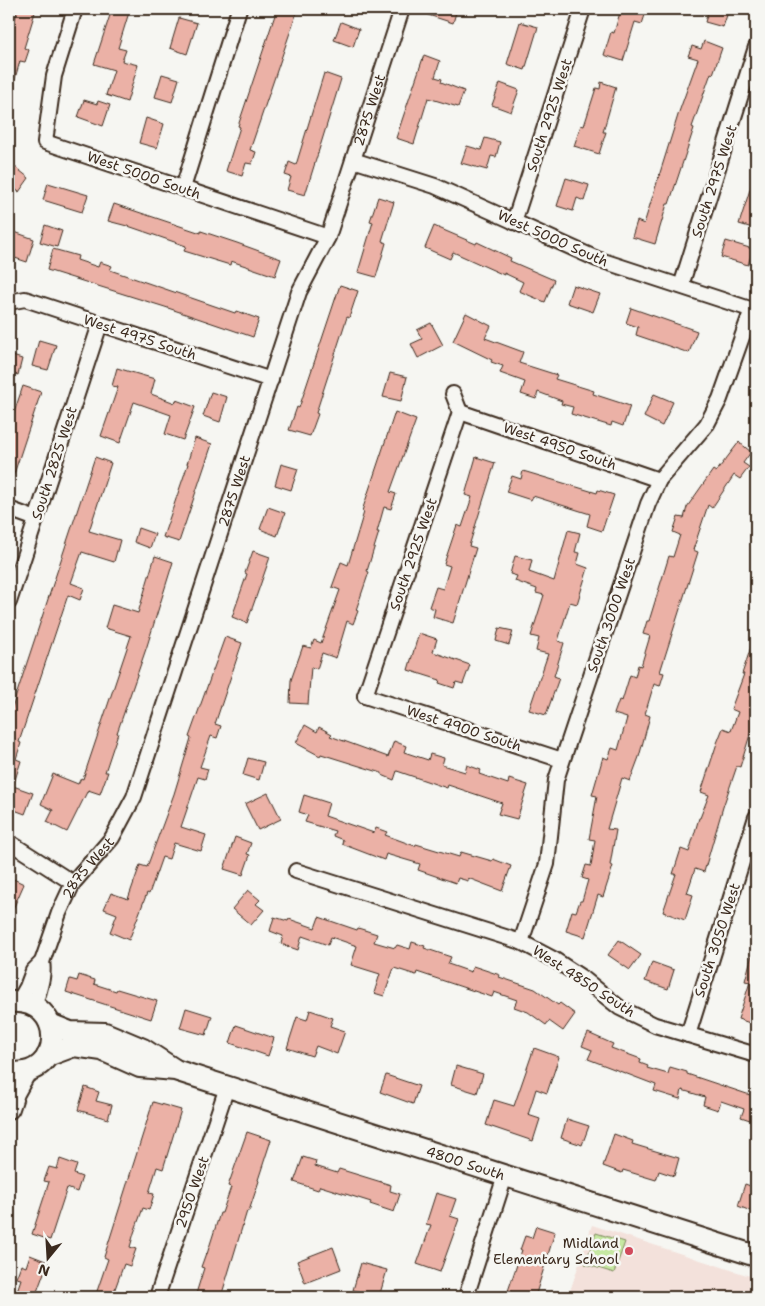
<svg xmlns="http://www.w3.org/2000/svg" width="765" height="1306" viewBox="0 0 765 1306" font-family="'Shantell Sans',sans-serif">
<rect width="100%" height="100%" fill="#f6f6f2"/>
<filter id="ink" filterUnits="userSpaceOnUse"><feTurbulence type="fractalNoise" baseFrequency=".02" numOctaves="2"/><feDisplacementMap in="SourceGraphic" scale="10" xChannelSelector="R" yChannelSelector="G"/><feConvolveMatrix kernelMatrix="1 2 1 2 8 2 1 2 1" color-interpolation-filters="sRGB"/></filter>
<g filter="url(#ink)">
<polygon fill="#f3e1db" points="592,1225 756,1278 756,1297 568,1297"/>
<polygon fill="#c6e8a2" stroke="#808960" points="596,1233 625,1242 614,1273 585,1264"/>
<g fill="#ebb1a6" stroke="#3b2a1e">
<polygon points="18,9 36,9 24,48 29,50 25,62 20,61 12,89 9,89 9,38"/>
<polygon points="112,9 130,9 118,48 126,50 122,61 138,65 127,102 106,95 114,70 94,64"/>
<polygon points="277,9 298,9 250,150 256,152 252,164 246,163 242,176 226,171 240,127 238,126"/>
<polygon points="417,9 457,9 453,23 416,11"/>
<polygon points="621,9 647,9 642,24 635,22 623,61 604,55 611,32 614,33"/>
<polygon points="709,9 729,9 723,27 705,22"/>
<polygon points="179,18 197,23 187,54 170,48"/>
<polygon points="341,22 359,29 353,47 334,40"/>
<polygon points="520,22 538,27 525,70 507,64"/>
<polygon points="704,41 722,48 713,74 711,73 692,127 694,128 678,177 669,204 667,204 655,244 632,237 637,221 644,224 679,112 698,59 688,56 692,46 701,49"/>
<polygon points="424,55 440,61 435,77 442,79 441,82 464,91 458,107 428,98 414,144 396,138"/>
<polygon points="324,73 341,79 305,195 287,190 291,177 285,175 289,162 296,165"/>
<polygon points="162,74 179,79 172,102 155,97"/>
<polygon points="601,82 616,87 603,132 606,132 599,154 574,146 581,125 584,126 596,88 600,89"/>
<polygon points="500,83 519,90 511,112 492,105"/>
<polygon points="84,100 97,104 98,101 110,105 103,126 78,117"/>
<polygon points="146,118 164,124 157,148 139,143"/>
<polygon points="485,138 500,142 496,157 491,156 487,170 461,163 467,146 481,150"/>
<polygon points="9,162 29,178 19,192 9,185"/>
<polygon points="754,177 756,177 756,216 753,228 739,224"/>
<polygon points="566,178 589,185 584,201 577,198 573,211 557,206"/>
<polygon points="48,183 88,195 82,212 43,200"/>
<polygon points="378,197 394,202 382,241 386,243 376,277 358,272 373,222 370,221"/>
<polygon points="114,204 201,233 201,231 237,243 281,259 275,276 231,261 230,265 184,251 186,246 131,227 108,221"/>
<polygon points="45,225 62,231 57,247 40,242"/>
<polygon points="434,226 476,244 477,242 511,258 510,261 554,280 545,302 519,291 523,282 504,273 504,275 453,252 450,259 425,248"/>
<polygon points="9,230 34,239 27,262 9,256"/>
<polygon points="726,241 753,249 748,265 721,257"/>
<polygon points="53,249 78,256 77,260 98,267 100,262 112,266 110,270 235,313 236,311 259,319 253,337 165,307 47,270"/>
<polygon points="340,285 358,291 349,318 347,317 316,413 318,414 310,436 289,430 297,407 299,408"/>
<polygon points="573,285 600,294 593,312 567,303"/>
<polygon points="631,308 697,331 689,353 636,335 638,327 626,323"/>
<polygon points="466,313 491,326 485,338 523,352 519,363 557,375 555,379 594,391 593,394 630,406 623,426 612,422 611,426 571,414 573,407 561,404 562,401 538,392 536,399 521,394 525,382 500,373 503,366 491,362 492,360 453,341"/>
<polygon points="431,323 443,345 418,358 411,344 422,339 417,330"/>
<polygon points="39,340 56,345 48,370 32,366"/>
<polygon points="9,355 22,359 18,375 9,372"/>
<polygon points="117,368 155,379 151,394 175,403 176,400 195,407 183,440 165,434 171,415 134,402 120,443 101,436 118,387 112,386"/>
<polygon points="390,373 407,377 401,401 383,397"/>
<polygon points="23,386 41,392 11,483 9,483 9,434 12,425 10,424"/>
<polygon points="211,392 227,397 220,422 203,416"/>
<polygon points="654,394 673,402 662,426 644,417"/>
<polygon points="395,412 416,420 390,492 396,494 391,509 384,507 377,532 379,532 367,571 369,572 356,610 358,611 353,624 347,621 336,658 322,653 317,669 311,667 308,704 290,703 291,680 303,646 311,648 314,640 321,643 340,590 332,587 341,562 348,565 364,512 362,511"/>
<polygon points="195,438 212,444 179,542 163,537 188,464 187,464"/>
<polygon points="739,442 751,452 743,463 749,467 740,479 734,475 712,508 708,505 693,550 698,552 660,672 664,673 660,686 654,684 645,714 650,716 639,757 630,781 622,778 607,829 616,830 610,865 613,866 603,897 598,895 585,937 566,931 572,911 576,912 580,901 582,901 588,880 582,878 586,865 591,866 595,840 589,839 597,796 592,795 603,757 608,759 612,748 618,750 627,718 614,714 619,700 622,701 630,675 635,677 638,665 641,666 650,636 643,634 647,621 649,621 669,556 673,557 680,535 673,532 678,517 684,518 687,507 713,470 716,472"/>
<polygon points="95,457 111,463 89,531 120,540 114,562 82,552 71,583 84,588 80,600 68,595 19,742 21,743 16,759 21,761 13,786 33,793 25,814 9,808 9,717"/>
<polygon points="476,457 495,463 469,546 476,548 453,623 433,617 435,609 429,607 436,587 443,589 450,566 444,564 457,525 462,527 472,497 465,495"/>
<polygon points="281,464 298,469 291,490 275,485"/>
<polygon points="523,471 597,493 598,490 614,495 602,531 587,526 590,514 533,496 531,500 506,492 512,476 521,479"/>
<polygon points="268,507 285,513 277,536 260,529"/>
<polygon points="138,528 155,534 150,548 134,542"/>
<polygon points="568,530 580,533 575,552 580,553 577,564 588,568 577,604 570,602 561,631 558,641 564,643 554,676 559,678 546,715 529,710 548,654 536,651 539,638 531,636 544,595 536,593 537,589 515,581 517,576 510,574 515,556 532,560 529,572 554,581"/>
<polygon points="253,551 270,557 247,623 232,617 247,574 245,573"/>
<polygon points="155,556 173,562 147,646 117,733 118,733 105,772 108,772 100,794 88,790 67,832 47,822 53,810 41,804 53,774 78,784 81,778 83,779 131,636 105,628 112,605 138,613"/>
<polygon points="499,628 513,631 509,645 496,641"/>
<polygon points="419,633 437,639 433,652 470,665 463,684 456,682 454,688 439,683 440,680 408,670"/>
<polygon points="225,637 242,643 215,724 221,726 217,738 211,736 200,767 208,769 205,779 198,777 181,827 206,835 201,851 174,843 169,859 162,857 149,894 147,893 129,940 110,932 117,914 104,909 111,893 128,899 140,865 147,867 174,794 191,738 189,737"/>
<polygon points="754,638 756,638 756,726 753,725 740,767 737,766 723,807 704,872 695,869 687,893 693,895 685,920 663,912 676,874 673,874 681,849 689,852 699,818 700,818 709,795 701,792 717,743 723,728 731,731 738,712 731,709 744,674 742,674"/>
<polygon points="305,725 317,732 319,727 332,734 330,736 388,757 394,741 406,746 404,752 428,760 430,754 444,758 442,765 465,772 467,765 481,770 479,774 508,784 509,779 528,785 517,819 498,814 502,803 448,785 447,788 397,771 394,780 382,775 382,773 321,754 320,756 296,743"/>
<polygon points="248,758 264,762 259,780 243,775"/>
<polygon points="268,793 281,819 258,830 245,804"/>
<polygon points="304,795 329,803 325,816 374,833 376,828 387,832 385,835 415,846 416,844 459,857 461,852 492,861 493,859 511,866 502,891 468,878 468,881 458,878 456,883 418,870 420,864 386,854 384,860 342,844 343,840 333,836 335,831 305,822 308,815 299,812"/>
<polygon points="235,837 251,843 247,854 250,855 243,875 224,869"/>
<polygon points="9,877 24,884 9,918"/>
<polygon points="248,890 260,900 256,904 264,910 251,925 232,909"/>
<polygon points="274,917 288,921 289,919 315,928 319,917 357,930 358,928 377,934 374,942 395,948 397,945 410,949 412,942 425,946 424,948 451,957 448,964 471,972 473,966 500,975 499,977 535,989 558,1005 560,1003 575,1014 563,1031 549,1021 546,1025 528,1012 514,1007 517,1000 494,992 492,997 417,972 416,975 394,968 384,996 374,993 380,974 351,965 357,946 331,937 328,945 302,936 298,950 281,944 283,936 270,931"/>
<polygon points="619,940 641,955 630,970 608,955"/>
<polygon points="753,951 756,951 756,1025 738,1019 750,982 745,981"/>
<polygon points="652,962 674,970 668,989 645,981"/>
<polygon points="79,975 95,980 94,984 116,991 117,989 157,1001 151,1019 66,992 70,979 77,981"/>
<polygon points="186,1008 212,1016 206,1035 180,1028"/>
<polygon points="310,1010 333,1018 330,1026 345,1031 337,1054 316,1046 312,1056 287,1048 297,1017 307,1020"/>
<polygon points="236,1025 274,1038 268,1056 230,1043"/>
<polygon points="588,1033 613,1044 611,1048 641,1059 640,1063 648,1066 647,1068 668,1074 670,1067 687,1072 687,1074 756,1097 756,1122 741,1117 744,1109 721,1101 718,1110 703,1105 705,1097 682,1090 680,1099 654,1091 656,1085 588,1059 592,1050 582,1046"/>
<polygon points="534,1048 559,1057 547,1093 536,1089 528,1115 540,1119 533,1141 486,1125 494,1100 514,1106"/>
<polygon points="456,1066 483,1074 477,1093 451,1085"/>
<polygon points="386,1075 419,1086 413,1104 380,1092"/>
<polygon points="85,1087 99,1092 96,1101 112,1105 108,1119 78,1110"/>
<polygon points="153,1102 181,1110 163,1169 157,1167 149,1193 154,1194 149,1210 143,1208 134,1233 130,1247 136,1249 130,1266 124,1264 112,1297 95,1297 108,1259 104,1257"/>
<polygon points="567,1119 589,1126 582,1145 561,1138"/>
<polygon points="247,1132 271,1140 258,1180 259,1181 249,1211 247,1211 221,1297 195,1297 204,1268 201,1267 206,1253 207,1254 220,1213 222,1213 231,1187 228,1186"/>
<polygon points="614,1134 633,1141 632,1144 679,1158 674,1176 659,1171 656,1180 623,1170 622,1173 603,1166"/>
<polygon points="303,1157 316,1161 315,1166 337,1173 339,1169 391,1185 390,1191 400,1194 394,1212 370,1204 371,1202 320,1186 318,1190 294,1182"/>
<polygon points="60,1159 77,1165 74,1174 82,1177 77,1192 67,1188 50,1240 32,1234 49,1182 44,1181 49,1167 57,1169"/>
<polygon points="745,1184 756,1188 756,1213 738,1206"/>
<polygon points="436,1193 456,1199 450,1216 459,1219 440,1272 417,1264 431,1225 426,1224"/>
<polygon points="536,1226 555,1232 535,1297 527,1297 508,1291 522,1250 520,1250 525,1236 532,1238"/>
<polygon points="333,1247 341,1269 305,1283 297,1261"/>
<polygon points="30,1255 48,1262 35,1297 15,1297 21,1279 16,1278 21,1265 26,1267"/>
<polygon points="361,1263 387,1270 379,1297 353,1290"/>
</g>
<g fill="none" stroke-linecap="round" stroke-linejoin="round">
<g stroke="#3b2a1e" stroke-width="18">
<g id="street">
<polyline points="75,9 54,76 45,142 328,237"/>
<polyline points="353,160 435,186 597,259 756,311"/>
<polyline points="183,188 239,9"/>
<polyline points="514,222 583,9"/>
<polyline points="681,286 756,47"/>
<polyline points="9,302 25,299 271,380"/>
<polyline points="453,394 460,412"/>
<polyline points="460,412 659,480"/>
<polyline points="9,509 36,519"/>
<polyline points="9,602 100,324"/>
<polyline points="365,696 460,412"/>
<polyline points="365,696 562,760"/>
<polyline points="9,842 73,883"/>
<polyline points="296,871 521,942 555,960 584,979 620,1008 655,1025 756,1055"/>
<polyline points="521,942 547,864 556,780 648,504 659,480 707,424 720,399 752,309"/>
<path id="s1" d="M 19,1001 L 27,987 L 33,971 L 42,962 L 59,913 L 73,883 L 112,838 L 134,797 L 299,292 L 328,237 L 402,9"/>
<path d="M 35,1006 C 38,991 45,977 42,962"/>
<polyline points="688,1035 756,817"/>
<polyline points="157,1297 227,1087"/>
<polyline points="466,1297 505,1176"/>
</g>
</g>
<g stroke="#3b2a1e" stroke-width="24">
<g id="secondary">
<path d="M 9,1002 C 69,997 64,1081 9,1072"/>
<polyline points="50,1024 70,1032 105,1033 143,1049 174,1069"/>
<path id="s2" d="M 47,1056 L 74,1046 L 102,1050 L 140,1067 L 175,1070 L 756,1256"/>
<polyline points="9,1108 14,1093 25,1073"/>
</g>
</g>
<use href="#street" stroke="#f6f6f2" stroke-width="14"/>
<use href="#secondary" stroke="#f6f6f2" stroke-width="20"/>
</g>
</g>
<circle fill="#d1495b" stroke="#f6f6f2" stroke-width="2" cx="629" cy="1251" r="5"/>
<g text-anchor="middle" stroke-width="5" stroke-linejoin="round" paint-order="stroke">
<g font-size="14" fill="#3b2a1e" stroke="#f6f6f2">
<text dy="5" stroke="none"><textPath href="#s1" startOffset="964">2875 West</textPath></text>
<text transform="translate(549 115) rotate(-72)" y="5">South 2925 West</text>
<text transform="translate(144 175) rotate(19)" y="5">West 5000 South</text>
<text transform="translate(714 181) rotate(-72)" y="5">South 2975 West</text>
<text transform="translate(553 238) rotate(24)" y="5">West 5000 South</text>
<text transform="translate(140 337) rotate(18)" y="5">West 4975 South</text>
<text transform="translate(560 446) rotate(19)" y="5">West 4950 South</text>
<text transform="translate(54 463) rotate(-72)" y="5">South 2825 West</text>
<text dy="5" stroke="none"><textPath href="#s1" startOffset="559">2875 West</textPath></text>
<text transform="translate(413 554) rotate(-71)" y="5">South 2925 West</text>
<text transform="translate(611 615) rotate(-71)" y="5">South 3000 West</text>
<text transform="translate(464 728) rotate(18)" y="5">West 4900 South</text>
<text dy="5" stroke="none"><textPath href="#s1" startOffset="152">2875 West</textPath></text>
<text transform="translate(717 940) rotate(-72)" y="5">South 3050 West</text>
<text transform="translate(584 981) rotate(33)" y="5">West 4850 South</text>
<text dy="5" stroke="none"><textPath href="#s2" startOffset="439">4800 South</textPath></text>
<text transform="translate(192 1192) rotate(-71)" y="5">2950 West</text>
</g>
<g font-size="14" fill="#3b2a1e" stroke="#f6f6f2" text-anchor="end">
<text x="619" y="1248">Midland<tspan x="619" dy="16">Elementary School</tspan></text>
</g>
</g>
<rect width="765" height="1306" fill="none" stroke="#f6f6f2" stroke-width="30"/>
<rect x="15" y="15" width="735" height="1276" fill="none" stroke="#3b2a1e" stroke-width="2" filter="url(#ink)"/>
<g transform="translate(48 1258) rotate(198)" stroke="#f6f6f2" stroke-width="4" paint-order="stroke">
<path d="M0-4L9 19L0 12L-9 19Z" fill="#3b2a1e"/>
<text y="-8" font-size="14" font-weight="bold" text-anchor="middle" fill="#3b2a1e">N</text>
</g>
</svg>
